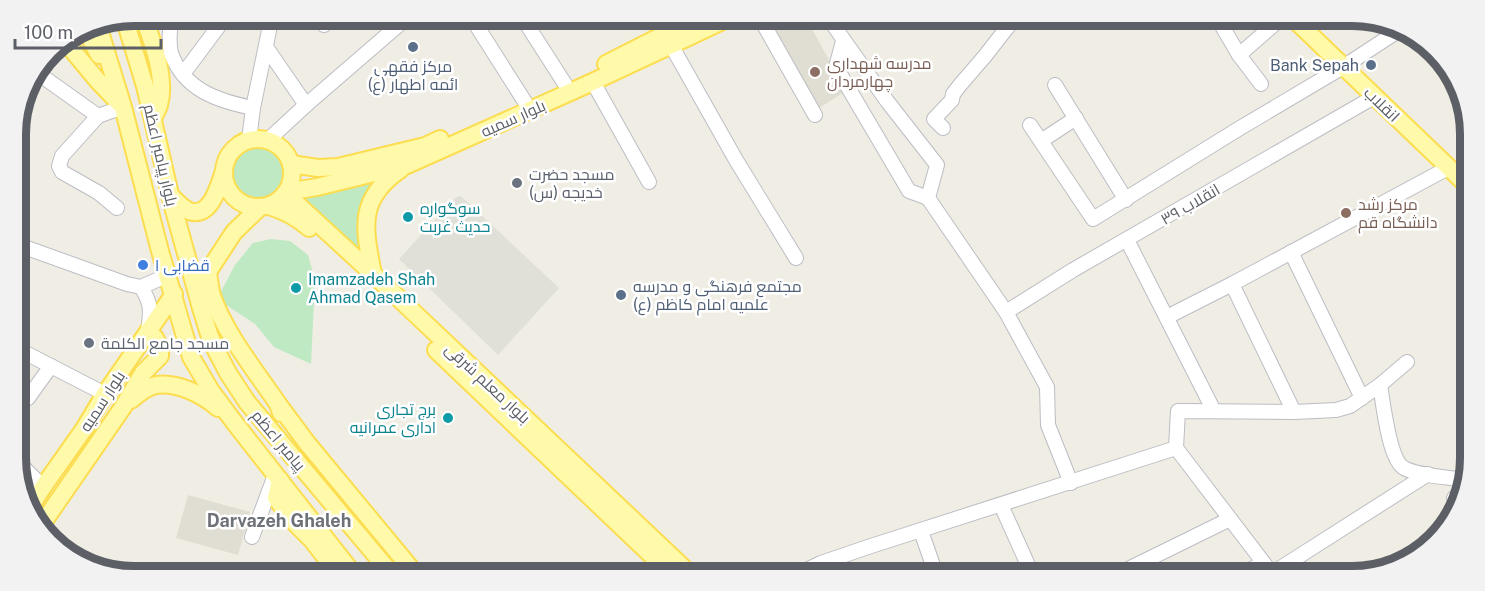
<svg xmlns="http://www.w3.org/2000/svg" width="1485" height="591" viewBox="0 0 1485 591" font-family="'Public Sans',Cairo,sans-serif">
<rect width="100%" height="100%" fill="#f0eee4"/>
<polygon fill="#e0e0d8" points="461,196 559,288 498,355 399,259 456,197"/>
<g fill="#e0ded3">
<polygon points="767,18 806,18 846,91 816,110"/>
<polygon points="188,495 250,512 238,555 176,538"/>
</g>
<g fill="#bee9c3">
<circle cx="258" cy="173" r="27"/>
<polygon points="407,165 372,200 373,274 287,193"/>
<polygon points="271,239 290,241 308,255 315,280 311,364 274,347 255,324 217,299 235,265 253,243"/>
</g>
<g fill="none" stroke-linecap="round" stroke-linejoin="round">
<g stroke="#bcbdc4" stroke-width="16">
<g id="minor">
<path d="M 172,15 C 170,27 168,41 171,53 C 184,90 218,101 253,108"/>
<polyline points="318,16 324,25"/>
<polyline points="471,17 525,102"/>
<polyline points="522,17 565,84"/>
<polyline points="760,18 815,115"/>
<polyline points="829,19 887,101 937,165 928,198"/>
<polyline points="1219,21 1239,55 1261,84"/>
<polyline points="843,41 836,67 909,191 928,198 1006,312 1047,387 1048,425 1071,483"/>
<polyline points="671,45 736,160 796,258"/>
<polyline points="266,47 306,105"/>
<polyline points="1239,55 1278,21"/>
<polyline points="39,74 98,116"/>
<polyline points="183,74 227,15"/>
<polyline points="593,82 649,182"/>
<polyline points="1055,85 1126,200"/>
<polyline points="24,94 63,41"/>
<polyline points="1030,125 1093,219 1240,128 1343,67 1401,29"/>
<polyline points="943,128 934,119 952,100 953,94 960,85 985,56 1006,29 1015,19"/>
<polyline points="249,140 253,108 272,16"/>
<polyline points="268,140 306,105 409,16"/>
<polyline points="1041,141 1076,118"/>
<polyline points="117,208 99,193 62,172 59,166 62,156 98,116 123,107"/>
<polyline points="1127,240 1214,411"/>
<polyline points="16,244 127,284 141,287"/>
<polyline points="1291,252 1362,398"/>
<polyline points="1232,284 1294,412"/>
<path d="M 141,287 C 152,304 151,312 148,331"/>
<polyline points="141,287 159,279 167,271"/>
<polyline points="1006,312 1073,270 1374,97"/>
<polyline points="1167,317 1232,284 1448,168"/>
<polyline points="16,348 105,394"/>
<path d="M 1380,385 C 1383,402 1389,460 1404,468 C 1418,476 1448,477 1464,480"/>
<polyline points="17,405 28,398 51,366"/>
<polyline points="1176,448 1178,411 1294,412 1336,410 1350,406 1380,385 1407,362"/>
<polyline points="1176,448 1273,575"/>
<polyline points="17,461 43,487"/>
<polyline points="1458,504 1454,498 1464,490"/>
<polyline points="1001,505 1032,574"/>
<polyline points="921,531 936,574"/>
<polyline points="252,537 275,475"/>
<polyline points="800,573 821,563 871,546 1176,448"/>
<polyline points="1271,574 1428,474"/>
<polyline points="1116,575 1230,519"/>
<polyline points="1240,575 1263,563"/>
</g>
</g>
<g stroke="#fcdd50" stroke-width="20">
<g id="major">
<path d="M 143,15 C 152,41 167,78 159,105 C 158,109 155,114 153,118"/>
<polyline points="124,17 145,86 172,203 201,308 209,334 216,350 228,373 247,402 389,571"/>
<polyline points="1296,21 1468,186"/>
<polyline points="97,22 123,107 160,251 191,357 211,391 234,422 351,571"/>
<polyline points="84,27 99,55"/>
<polyline points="62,40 68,45 98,81 120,104"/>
<polyline points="606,64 667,33 699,18"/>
<circle cx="258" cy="173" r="34"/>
<polyline points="291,164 318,168 338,167 425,146 440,139"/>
<polyline points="287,192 317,187 407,165 586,85 729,18"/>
<polyline points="286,194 373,274 688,572"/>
<path d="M 170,195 C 176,201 182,208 189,211 C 211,219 219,185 224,171"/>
<path d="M 269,206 C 285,211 297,217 309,228"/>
<path d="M 208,272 C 209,280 210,288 212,296 C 226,335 255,370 278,404 L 281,413"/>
<path d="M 373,274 C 364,228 357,199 401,169"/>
<polyline points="202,281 234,232 259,208"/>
<polyline points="436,350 669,572"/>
<path d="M 131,400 C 138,394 146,387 156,385 C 177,382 202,394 218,408"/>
<polyline points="278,404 307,443 413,571"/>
<polyline points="280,480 276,498 292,520 312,540 336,571"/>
<polyline points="30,507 43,487 84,429 105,394 174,294"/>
<polyline points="40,527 123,407 143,373 160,356 160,348 155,338 150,337 143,339"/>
</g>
</g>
<use href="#minor" stroke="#fff" stroke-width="14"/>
<use href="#major" stroke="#fffaaa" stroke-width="16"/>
</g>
<g fill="#5c6f8a" stroke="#fff" stroke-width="2">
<circle cx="413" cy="47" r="6"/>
<circle cx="1371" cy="65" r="6"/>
<circle cx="621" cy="295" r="6"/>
</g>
<g fill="#8d6e63" stroke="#fff" stroke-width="2">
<circle cx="815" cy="72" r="6"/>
<circle cx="1346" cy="213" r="6"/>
</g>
<g fill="#6b7280" stroke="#fff" stroke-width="2">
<circle cx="517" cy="183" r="6"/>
<circle cx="89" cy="343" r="6"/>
</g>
<g fill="#0f9aa8" stroke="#fff" stroke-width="2">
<circle cx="408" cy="217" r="6"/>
<circle cx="296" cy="288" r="6"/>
<circle cx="448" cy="418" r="6"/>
</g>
<circle fill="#3f7fe0" stroke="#fff" stroke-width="2" cx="143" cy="265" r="6"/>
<g text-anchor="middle" stroke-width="5" stroke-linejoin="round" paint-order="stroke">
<g font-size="16" fill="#785e54" stroke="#fff" text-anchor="start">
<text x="827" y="69">مدرسه شهداری<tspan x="827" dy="18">چهارمردان</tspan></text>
<text x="1358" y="210">مرکز رشد<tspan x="1358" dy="18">دانشگاه قم</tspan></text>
</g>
<g font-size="16" fill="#4e5e75" stroke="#fff" text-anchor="end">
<text x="1359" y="71">Bank Sepah</text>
<text x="413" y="72" text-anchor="middle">مرکز فقهی<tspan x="413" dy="18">ائمه اطهار (ع)</tspan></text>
<text x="633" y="292" text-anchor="start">مجتمع فرهنگی و مدرسه<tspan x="633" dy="18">علمیه امام کاظم (ع)</tspan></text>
</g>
<g font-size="16" fill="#5c5f66" stroke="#fff">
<text transform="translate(1382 104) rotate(44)" y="6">انقلاب</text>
<text transform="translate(513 118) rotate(-24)" y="6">بلوار سمیه</text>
<text transform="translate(161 155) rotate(77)" y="6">بلوار پیامبر اعظم</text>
<text transform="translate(1190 204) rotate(-30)" y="6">انقلاب ۳۹</text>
<text transform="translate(488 383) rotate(43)" y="6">بلوار معلم شرقی</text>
<text transform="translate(102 401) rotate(-57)" y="6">بلوار سمیه</text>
<text transform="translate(279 440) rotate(50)" y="6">پیامبر اعظم</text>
</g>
<g font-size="16" fill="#5b616d" stroke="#fff" text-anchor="start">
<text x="529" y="180">مسجد حضرت<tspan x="529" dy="18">خدیجه (س)</tspan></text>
<text x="101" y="349">مسجد جامع الکلمة</text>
</g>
<g font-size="16" fill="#0d838f" stroke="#fff" text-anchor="start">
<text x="420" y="214">سوگواره<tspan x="420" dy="18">حدیث غربت</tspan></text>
<text x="308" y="285">Imamzadeh Shah<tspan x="308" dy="18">Ahmad Qasem</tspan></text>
<text x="436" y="415" text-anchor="end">برج تجاری<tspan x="436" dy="18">اداری عمرانیه</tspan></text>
</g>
<g font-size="16" fill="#366cbe" stroke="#fff" text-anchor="start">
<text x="155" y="271">قضابی ا</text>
</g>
<g font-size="18" font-weight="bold" fill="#6d7178" stroke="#fff">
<text x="279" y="527">Darvazeh Ghaleh</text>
</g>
</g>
<path d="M0 0H1485V591H0ZM134 26H1352A108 108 0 0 1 1460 134V458A108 108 0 0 1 1352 566H134A108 108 0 0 1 26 458V134A108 108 0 0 1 134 26Z" fill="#f2f2f3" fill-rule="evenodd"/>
<path fill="none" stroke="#5c5f66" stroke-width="8" d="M134 26H1352A108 108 0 0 1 1460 134V458A108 108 0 0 1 1352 566H134A108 108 0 0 1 26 458V134A108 108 0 0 1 134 26Z"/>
<path d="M15 39v9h146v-9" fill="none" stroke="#5c5f66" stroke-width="3"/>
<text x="24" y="39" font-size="18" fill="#5c5f66" stroke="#ffffff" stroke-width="4.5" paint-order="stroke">100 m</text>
</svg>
